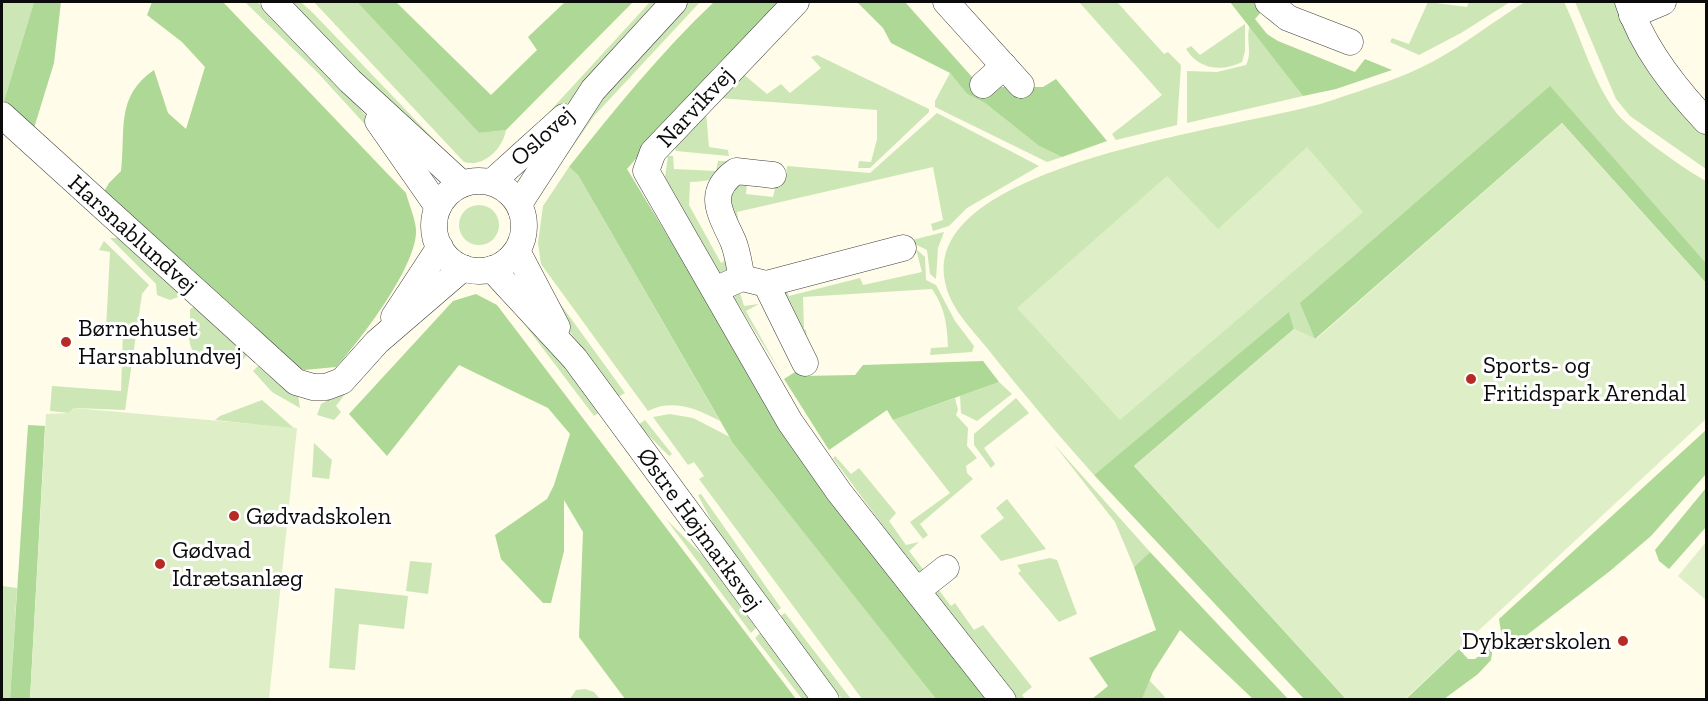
<svg xmlns="http://www.w3.org/2000/svg" width="1708" height="701" viewBox="0 0 1708 701" font-family="'Zilla Slab',serif">
<rect width="100%" height="100%" fill="#fffcea"/>
<g fill="#cce7b5">
<polygon points="2,2 34,2 4,101 2,99"/>
<polygon points="245,2 257,2 270,14 354,102 396,150 392,154 318,73"/>
<polygon points="290,2 301,2 314,14 447,153 385,102"/>
<path d="M 314,2 L 357,2 L 479,133 L 506,130 C 503,148 484,168 464,162 Z"/>
<polygon points="650,2 658,2 546,128 506,156 549,112"/>
<polygon points="688,2 700,2 594,116 538,196 556,156 644,46"/>
<polygon points="1079,2 1117,2 1164,54 1168,52 1181,65 1177,125 1116,140 1112,134 1162,95"/>
<polygon points="1428,2 1467,7 1469,2 1510,2 1461,33 1419,55 1390,42 1392,38 1409,44"/>
<path d="M 1525,2 L 1564,2 C 1581,37 1592,79 1615,111 C 1628,129 1685,170 1706,181 L 1706,263 L 1550,87 L 1315,339 L 1294,329 L 1289,313 L 1094,475 C 1057,434 1021,391 987,348 C 971,328 950,308 945,282 C 919,160 1257,127 1333,100 C 1365,89 1402,78 1432,62 C 1464,45 1494,21 1525,2 Z"/>
<polygon points="1575,2 1620,2 1706,133 1706,169 1630,116 1616,99"/>
<path d="M 1245,24 L 1245,51 L 1242,62 C 1222,72 1199,70 1186,49 L 1191,46 L 1200,55 Z"/>
<path d="M 1250,25 L 1303,96 L 1187,123 L 1187,71 L 1217,72 L 1246,65 C 1253,52 1245,39 1250,25 Z"/>
<polygon points="817,55 929,109 929,112 870,168 858,168 859,161 871,162 877,139 877,110 719,98 742,73 767,94 781,84 790,93 821,68 811,57"/>
<polygon points="950,73 967,94 985,103 1039,146 1062,157 1047,162 935,107 935,101"/>
<polygon points="706,112 709,147 728,150 729,156 676,151 674,147"/>
<polygon points="937,113 1039,166 967,208 949,226 933,231 931,224 943,220 933,167 737,212 740,234 726,191 747,181 746,194 773,197 778,176 786,174 787,166 870,173"/>
<path d="M 668,156 L 673,156 L 674,169 L 716,171 L 718,161 L 726,161 C 721,181 708,181 690,182 L 689,205 L 721,263 L 730,257 L 732,266 L 723,279 L 665,177 Z"/>
<path d="M 569,167 L 578,175 L 720,421 C 698,409 672,398 648,411 L 541,264 L 538,243 L 543,206 Z"/>
<circle cx="479" cy="225" r="20"/>
<polygon points="944,232 938,248 936,279 930,274 927,250 908,241"/>
<polygon points="110,238 120,238 181,290 178,297 170,300 157,295 156,284"/>
<polygon points="104,241 149,285 142,294 125,410 74,408 69,413 50,411 52,386 121,391 123,331 106,330 110,252 99,250"/>
<path d="M 916,249 L 925,257 L 926,280 L 936,285 L 955,321 L 974,346 L 972,352 L 930,355 L 931,348 L 948,347 C 947,324 945,308 932,289 L 803,297 L 804,329 L 806,330 L 809,353 L 779,295 L 786,288 L 789,296 L 860,278 L 863,285 L 922,272 Z"/>
<polygon points="530,262 625,393 618,397 559,317"/>
<polygon points="497,288 541,333 600,412 594,416"/>
<polygon points="753,289 740,293 744,306 759,304 746,311 780,372 730,291"/>
<path d="M 194,307 L 202,309 L 248,354 L 242,361 L 233,354 L 210,359 L 192,350 C 186,335 191,324 190,309 Z"/>
<polygon points="259,365 298,394 300,408 272,392 253,371"/>
<polygon points="999,382 1012,394 977,421 961,413 960,396"/>
<polygon points="349,389 336,406 341,412 334,420 317,415 321,404"/>
<polygon points="955,398 958,410 956,415 968,428 967,446 977,458 966,466 967,473 973,479 920,524 928,535 923,539 910,522 950,493 893,420"/>
<polygon points="1016,398 1029,413 984,448 995,464 991,468 974,445 974,434"/>
<polygon points="262,400 295,429 215,420 220,416"/>
<polygon points="670,414 693,418 730,437 936,699 862,699 699,479 704,476 694,462 688,465 653,417"/>
<polygon points="645,420 672,454 669,456 638,425"/>
<polygon points="314,443 332,460 329,479 312,477"/>
<polygon points="1053,443 1150,552 1134,567 1115,522"/>
<polygon points="835,456 851,474 859,468 896,513 889,521 906,545 919,542 909,551 926,573 920,576 833,458"/>
<polygon points="701,494 781,608 775,613 720,537 698,495"/>
<polygon points="1007,499 1046,549 1001,561 980,536 1004,518 996,508"/>
<polygon points="666,519 704,557 756,628 751,633"/>
<polygon points="1050,558 1057,560 1077,614 1059,622 1018,573 1021,571 1017,565"/>
<polygon points="410,561 432,563 428,594 406,591"/>
<polygon points="935,585 951,606 955,603 974,630 983,625 1032,687 1022,695 1025,699 1017,699 929,589"/>
<polygon points="2,586 17,588 10,699 2,700"/>
<polygon points="335,588 408,596 404,629 359,624 355,670 329,668"/>
<polygon points="785,613 851,699 842,699 779,617"/>
<polygon points="760,633 811,699 802,699 755,638"/>
<polygon points="1149,680 1165,697 1163,699 1142,699"/>
<polygon points="585,689 594,692 600,699 570,699 576,690"/>
</g>
<g fill="#aed895">
<polygon points="34,2 61,2 54,63 34,128 4,101"/>
<path d="M 152,2 L 223,2 L 406,193 C 409,205 417,222 416,234 C 413,271 361,339 336,367 L 304,370 L 289,365 L 102,195 L 109,183 L 121,171 C 126,129 115,97 154,70 L 168,113 L 186,129 L 205,67 L 182,42 L 147,15 Z"/>
<polygon points="357,2 396,2 491,95 537,50 528,37 565,2 633,2 506,130 479,133"/>
<path d="M 714,2 L 782,2 L 715,67 L 627,169 L 821,489 L 991,699 L 936,699 L 733,443 L 578,175 L 569,167 C 615,109 661,52 714,2 Z"/>
<polygon points="857,2 905,2 981,87 1043,87 1056,79 1107,141 1062,157 1039,146 985,103 967,94 950,73 891,43 883,28"/>
<polygon points="1230,2 1253,2 1262,11 1255,19 1267,34 1278,41 1355,72 1365,59 1392,70 1336,89 1303,96"/>
<polygon points="1550,86 1706,263 1706,283 1562,123 1315,339 1300,303"/>
<polygon points="476,294 497,305 796,699 625,699 579,637 583,532 564,500 564,551 551,603 543,603 501,559 495,535 547,499 554,485 570,434 548,408 459,365 387,456 349,414 453,301"/>
<polygon points="1289,312 1294,329 1134,466 1346,699 1304,699 1094,475"/>
<polygon points="983,361 999,382 893,420 887,410 829,450 784,379 795,372 802,376 855,375 863,365"/>
<polygon points="28,425 45,426 30,699 10,699"/>
<polygon points="1706,430 1706,474 1651,536 1610,571 1519,641 1502,638 1499,619"/>
<polygon points="1706,488 1706,527 1669,569 1659,561 1655,550"/>
<polygon points="1150,552 1288,699 1253,699 1180,630 1153,672 1142,699 1092,699 1108,686 1089,658 1156,630 1134,567"/>
<polygon points="1493,646 1491,660 1478,674 1444,699 1405,700 1459,649 1468,659 1475,659"/>
</g>
<g fill="#deefc7">
<polygon points="1562,123 1706,283 1706,419 1405,699 1346,699 1134,466 1294,329 1316,339"/>
<polygon points="1307,147 1363,212 1120,420 1017,308 1167,176 1218,229"/>
<polygon points="74,408 297,428 269,699 30,699 46,414 69,413"/>
<polygon points="1706,542 1706,600 1678,576"/>
</g>
<g fill="none" stroke-linecap="round" stroke-linejoin="round">
<g stroke="#3e3e3e" stroke-width="27">
<g id="minor">
<polyline points="274,2 350,81 462,184"/>
<polyline points="796,2 653,152 646,171 790,422 839,492 1003,700"/>
<polyline points="946,2 1021,85"/>
<polyline points="1268,2 1288,18 1350,42"/>
<path d="M 1628,2 C 1642,47 1674,87 1706,121"/>
<polyline points="1632,15 1663,2"/>
<polyline points="983,85 1004,66"/>
<polyline points="2,115 296,382 313,387 326,387 342,381 377,342 463,268"/>
<polyline points="378,121 438,207"/>
<circle cx="479" cy="226" r="45"/>
<polyline points="492,182 564,117"/>
<polyline points="519,204 593,90 674,2"/>
<polyline points="517,251 557,327"/>
<polyline points="492,269 575,359 826,700"/>
<path d="M 742,278 C 739,266 738,253 733,241 C 721,214 705,193 736,171 L 773,175"/>
<polyline points="766,284 903,248"/>
<polyline points="726,285 742,278 766,284 805,363"/>
<polyline points="394,317 440,247"/>
<polyline points="918,590 946,568"/>
</g>
</g>
<use href="#minor" stroke="#fff" stroke-width="26"/>
</g>
<g fill="#b72b27" stroke="#fff" stroke-width="2">
<circle cx="66" cy="342" r="6"/>
<circle cx="1471" cy="379" r="6"/>
<circle cx="234" cy="516" r="6"/>
<circle cx="160" cy="564" r="6"/>
<circle cx="1623" cy="641" r="6"/>
</g>
<g text-anchor="middle" stroke-width="6" stroke-linejoin="round" paint-order="stroke">
<g font-size="24" fill="#0b0b0b" stroke="#fff">
<text transform="translate(695 107) rotate(-47)" y="8">Narvikvej</text>
<text transform="translate(542 136) rotate(-42)" y="8">Oslovej</text>
<text transform="translate(133 234) rotate(42)" y="8">Harsnablundvej</text>
<text transform="translate(700 529) rotate(54)" y="8">Østre Højmarksvej</text>
</g>
<g font-size="24" fill="#0b0b0b" stroke="#fff" text-anchor="start">
<text x="78" y="336">Børnehuset<tspan x="78" dy="28">Harsnablundvej</tspan></text>
<text x="1483" y="373">Sports- og<tspan x="1483" dy="28">Fritidspark Arendal</tspan></text>
<text x="246" y="524">Gødvadskolen</text>
<text x="172" y="558">Gødvad<tspan x="172" dy="28">Idrætsanlæg</tspan></text>
<text x="1611" y="649" text-anchor="end">Dybkærskolen</text>
</g>
</g>
<rect width="1708" height="701" fill="none" stroke="#0b0b0b" stroke-width="6"/>
</svg>
